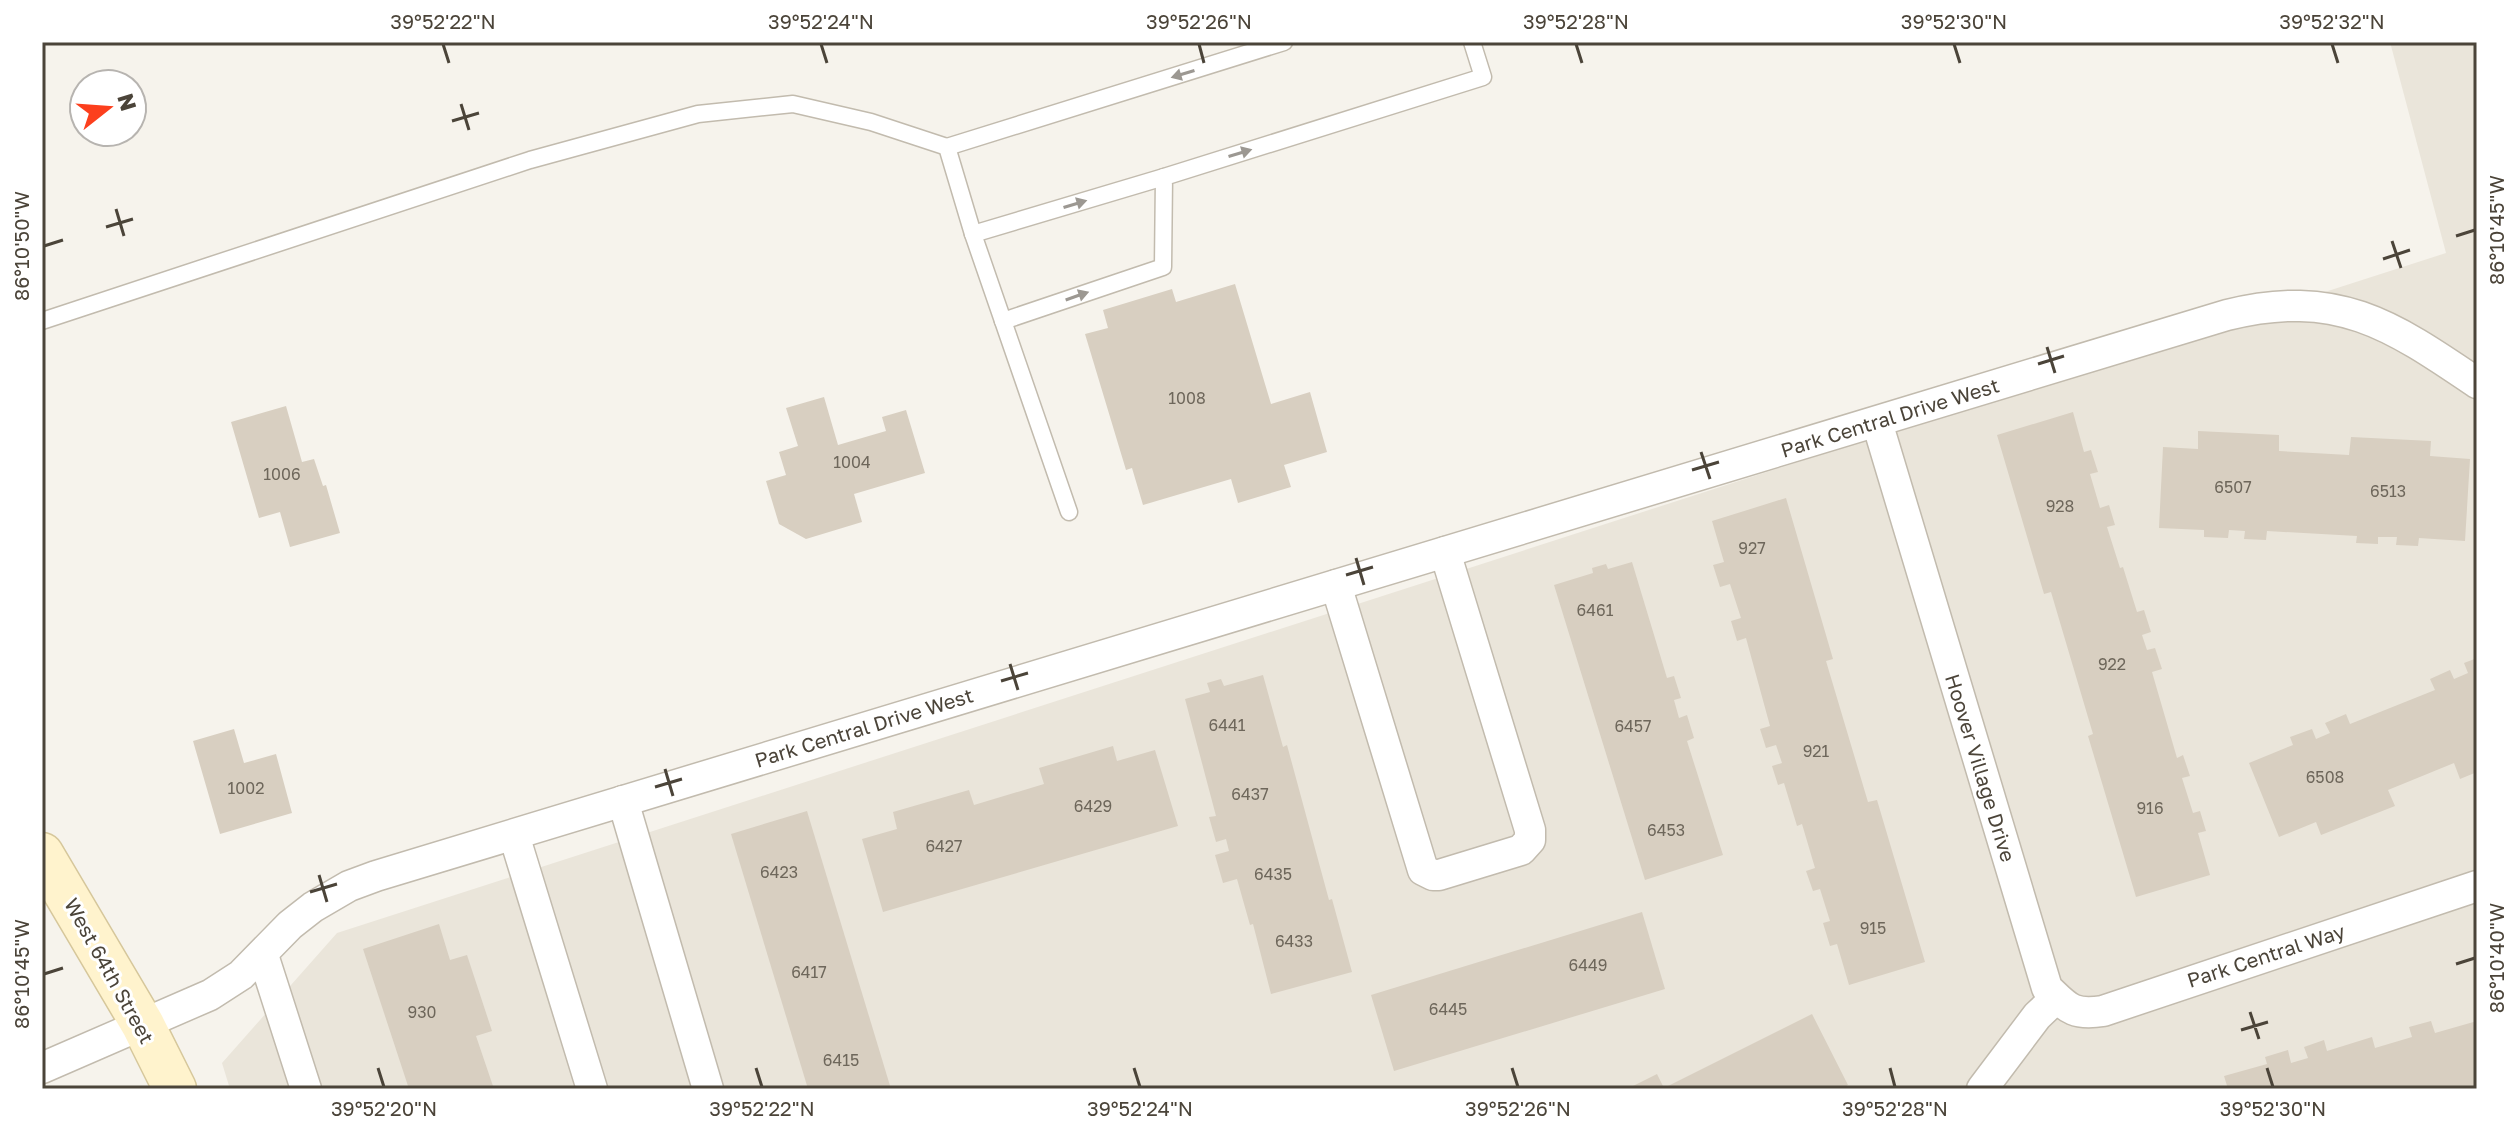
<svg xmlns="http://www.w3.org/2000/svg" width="2519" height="1131" viewBox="0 0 2519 1131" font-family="'Golos Text',sans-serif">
<rect width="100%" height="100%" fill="#f6f3ec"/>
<polygon fill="#eae5da" points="2390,42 2477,42 2477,1089 230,1089 222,1063 337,933 2446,253"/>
<g fill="#d8cfc1">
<polygon points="1235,284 1271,404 1310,392 1327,452 1284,465 1291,487 1238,503 1231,479 1143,505 1132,468 1126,470 1085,334 1108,328 1103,310 1172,289 1176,302"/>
<polygon points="824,397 838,445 886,431 882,417 906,410 925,473 854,494 862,522 806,539 779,524 766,481 786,475 779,452 798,446 786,408"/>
<polygon points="286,406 302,462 314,459 323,486 326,485 340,533 290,547 280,512 259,518 231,422"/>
<polygon points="2073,412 2084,452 2091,450 2098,472 2090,474 2100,508 2109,505 2115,525 2107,527 2120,568 2123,567 2137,612 2144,610 2151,632 2142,635 2147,650 2155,648 2162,669 2152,672 2177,758 2183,755 2190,776 2182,778 2193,813 2200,811 2206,831 2198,833 2210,875 2136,897 2088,736 2093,734 2051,592 2044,594 1997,435"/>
<polygon points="2198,431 2279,435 2279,451 2349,455 2351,437 2431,441 2430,456 2470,459 2465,541 2419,538 2418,546 2396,545 2397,537 2378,537 2378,544 2356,543 2357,536 2267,531 2266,540 2244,539 2245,531 2229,530 2228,538 2204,537 2204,530 2159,528 2163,447 2198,449"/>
<polygon points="1786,498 1833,659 1826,661 1868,802 1877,800 1925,962 1849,985 1837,944 1830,946 1823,923 1830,921 1820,889 1813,891 1806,871 1815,868 1802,824 1797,826 1784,783 1778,785 1772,766 1782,763 1776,745 1766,748 1760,729 1770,726 1746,638 1737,641 1731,621 1741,618 1730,584 1720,587 1713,565 1724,562 1712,521"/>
<polygon points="1632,562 1667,678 1674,676 1681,698 1674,700 1679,718 1687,715 1694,738 1687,741 1723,855 1645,880 1554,585 1593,573 1592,568 1606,564 1608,569"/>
<polygon points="2477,658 2477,772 2460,779 2454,763 2388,790 2395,806 2321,835 2316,822 2279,837 2249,763 2293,745 2290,737 2312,729 2316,739 2330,733 2325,723 2346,714 2350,724 2435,690 2430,679 2450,670 2454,679 2468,673 2464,663"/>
<polygon points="1263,675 1283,747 1287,745 1329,900 1332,899 1352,972 1271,994 1253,924 1250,925 1237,879 1223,883 1215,855 1229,851 1226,839 1216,842 1209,817 1216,816 1185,699 1210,692 1207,683 1221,679 1224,686"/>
<polygon points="234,729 244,763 276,754 292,813 220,834 193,741"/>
<polygon points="1113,746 1117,761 1155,750 1178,826 883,912 862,839 897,829 893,812 969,790 974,805 1044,784 1039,768"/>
<polygon points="807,811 891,1089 808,1089 731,834"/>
<polygon points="1642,912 1665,989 1394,1071 1371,995"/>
<polygon points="439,924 450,960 467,955 492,1031 476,1036 494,1089 409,1089 363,949"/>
<polygon points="1812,1014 1848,1085 1841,1089 1627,1089 1657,1074 1664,1088"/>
<polygon points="2431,1021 2435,1033 2477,1021 2477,1089 2228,1089 2224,1076 2267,1064 2265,1057 2288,1050 2291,1063 2308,1058 2304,1047 2324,1040 2327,1051 2372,1037 2375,1048 2412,1037 2409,1027"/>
</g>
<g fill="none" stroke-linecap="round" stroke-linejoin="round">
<g stroke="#c2bbae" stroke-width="19">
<g id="lane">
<polyline points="947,147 1284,42"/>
<polyline points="973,234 1164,177"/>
<polyline points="42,321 530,160 698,114 793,104 871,122 947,147 973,234 1069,512"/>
<polyline points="1003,321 1163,267 1164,177 1483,77 1472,42"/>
</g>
</g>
<g stroke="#c2bbae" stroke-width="33">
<g id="street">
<path d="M 1877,422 L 2047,988 C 2067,1007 2072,1016 2103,1011 L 2477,886"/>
<polyline points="1336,585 1423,870 1433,875 1439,875 1521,850 1530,840 1530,830 1445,552"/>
<polyline points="623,801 708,1089"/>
<polyline points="514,835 592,1089"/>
<polyline points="263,955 306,1089"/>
<path d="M 42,1068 L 210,995 L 241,975 L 290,925 L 313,907 L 349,886 L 376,876 L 2227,315 C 2337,288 2390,324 2477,383"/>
<polyline points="1982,1089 2037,1016 2056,998"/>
</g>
</g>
<g stroke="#d6c79b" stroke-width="45">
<polyline id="secondary" points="42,854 143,1025 175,1089"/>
</g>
<use href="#lane" stroke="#fff" stroke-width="16"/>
<use href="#street" stroke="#fff" stroke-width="30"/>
<use href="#secondary" stroke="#fff3cd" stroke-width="42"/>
</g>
<defs><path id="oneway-solid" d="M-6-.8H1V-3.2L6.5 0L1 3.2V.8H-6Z" transform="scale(2)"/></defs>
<g fill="#9c9892">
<use href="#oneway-solid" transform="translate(1183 74) rotate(163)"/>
<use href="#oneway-solid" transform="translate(1240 153) rotate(-17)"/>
<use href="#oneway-solid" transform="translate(1075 204) rotate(-17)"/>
<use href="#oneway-solid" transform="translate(1077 296) rotate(-19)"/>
</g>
<path fill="none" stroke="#4b4439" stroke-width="3" d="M 443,44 L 449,63M 821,44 L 827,63M 1199,44 L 1204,63M 1576,44 L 1582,63M 1954,44 L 1960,63M 2332,44 L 2338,63M 461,104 L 469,130M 452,121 L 479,113M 116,209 L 124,236M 106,227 L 133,219M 2456,236 L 2475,230M 2392,241 L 2401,268M 44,246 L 63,240M 2383,259 L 2410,250M 2047,347 L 2055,373M 2038,364 L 2064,356M 1701,452 L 1710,479M 1692,470 L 1719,462M 1356,558 L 1364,585M 1346,575 L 1373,567M 1010,664 L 1018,690M 1001,681 L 1028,673M 665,769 L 673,796M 655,787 L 682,779M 319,875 L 327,902M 310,892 L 337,884M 2456,964 L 2475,958M 44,974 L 63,968M 2250,1012 L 2259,1039M 2241,1030 L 2268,1022M 378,1068 L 384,1087M 756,1068 L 762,1087M 1134,1068 L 1140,1087M 1512,1068 L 1518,1087M 1890,1068 L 1895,1087M 2267,1068 L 2273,1087"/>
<g text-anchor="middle" stroke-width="6" stroke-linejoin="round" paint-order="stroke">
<g font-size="16" fill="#6e675b">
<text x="1187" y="404">1008</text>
<text x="852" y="468">1004</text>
<text x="282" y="480">1006</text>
<text x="2233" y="493">6507</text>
<text x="2388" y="497">6513</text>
<text x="2060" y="512">928</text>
<text x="1752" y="554">927</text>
<text x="1595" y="616">6461</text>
<text x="2112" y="670">922</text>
<text x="1227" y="731">6441</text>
<text x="1633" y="732">6457</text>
<text x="1816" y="757">921</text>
<text x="2325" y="783">6508</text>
<text x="246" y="794">1002</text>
<text x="1250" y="800">6437</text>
<text x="1093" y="812">6429</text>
<text x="2150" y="814">916</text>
<text x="1666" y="836">6453</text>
<text x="944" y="852">6427</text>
<text x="779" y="878">6423</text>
<text x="1273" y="880">6435</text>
<text x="1873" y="934">915</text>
<text x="1294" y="947">6433</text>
<text x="1588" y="971">6449</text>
<text x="809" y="978">6417</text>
<text x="1448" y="1015">6445</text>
<text x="422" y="1018">930</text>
<text x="841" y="1066">6415</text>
</g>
<g font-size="20" fill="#4b4439" stroke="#fff">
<text transform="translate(1890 418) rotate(-17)" y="7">Park Central Drive West</text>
<text transform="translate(864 728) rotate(-17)" y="7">Park Central Drive West</text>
<text transform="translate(1980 768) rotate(73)" y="7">Hoover Village Drive</text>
<text transform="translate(2266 956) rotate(-18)" y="7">Park Central Way</text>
<text transform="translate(109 971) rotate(61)" y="7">West 64th Street</text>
</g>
</g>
<rect width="2519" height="1131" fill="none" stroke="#ffffff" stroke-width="88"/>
<g transform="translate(108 108) rotate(73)"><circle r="38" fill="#ffffff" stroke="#b7b4b0" stroke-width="2"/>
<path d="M0-6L14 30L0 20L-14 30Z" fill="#fc3f1d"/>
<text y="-12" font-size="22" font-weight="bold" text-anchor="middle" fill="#4b4439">N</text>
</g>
<rect x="44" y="44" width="2431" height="1043" fill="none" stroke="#4b4439" stroke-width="3"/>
<g font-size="20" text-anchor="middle" fill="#4b4439">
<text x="443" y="29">39°52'22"N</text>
<text x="821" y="29">39°52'24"N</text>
<text x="1199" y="29">39°52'26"N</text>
<text x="1576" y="29">39°52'28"N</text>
<text x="1954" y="29">39°52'30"N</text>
<text x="2332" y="29">39°52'32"N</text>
<text transform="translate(2497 230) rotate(-90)" y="7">86°10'45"W</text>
<text transform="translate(22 246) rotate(-90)" y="7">86°10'50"W</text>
<text transform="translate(2497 958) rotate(-90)" y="7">86°10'40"W</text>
<text transform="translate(22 974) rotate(-90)" y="7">86°10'45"W</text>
<text x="384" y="1116">39°52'20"N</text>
<text x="762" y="1116">39°52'22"N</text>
<text x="1140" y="1116">39°52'24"N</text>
<text x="1518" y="1116">39°52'26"N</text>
<text x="1895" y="1116">39°52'28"N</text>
<text x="2273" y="1116">39°52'30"N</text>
</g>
</svg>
